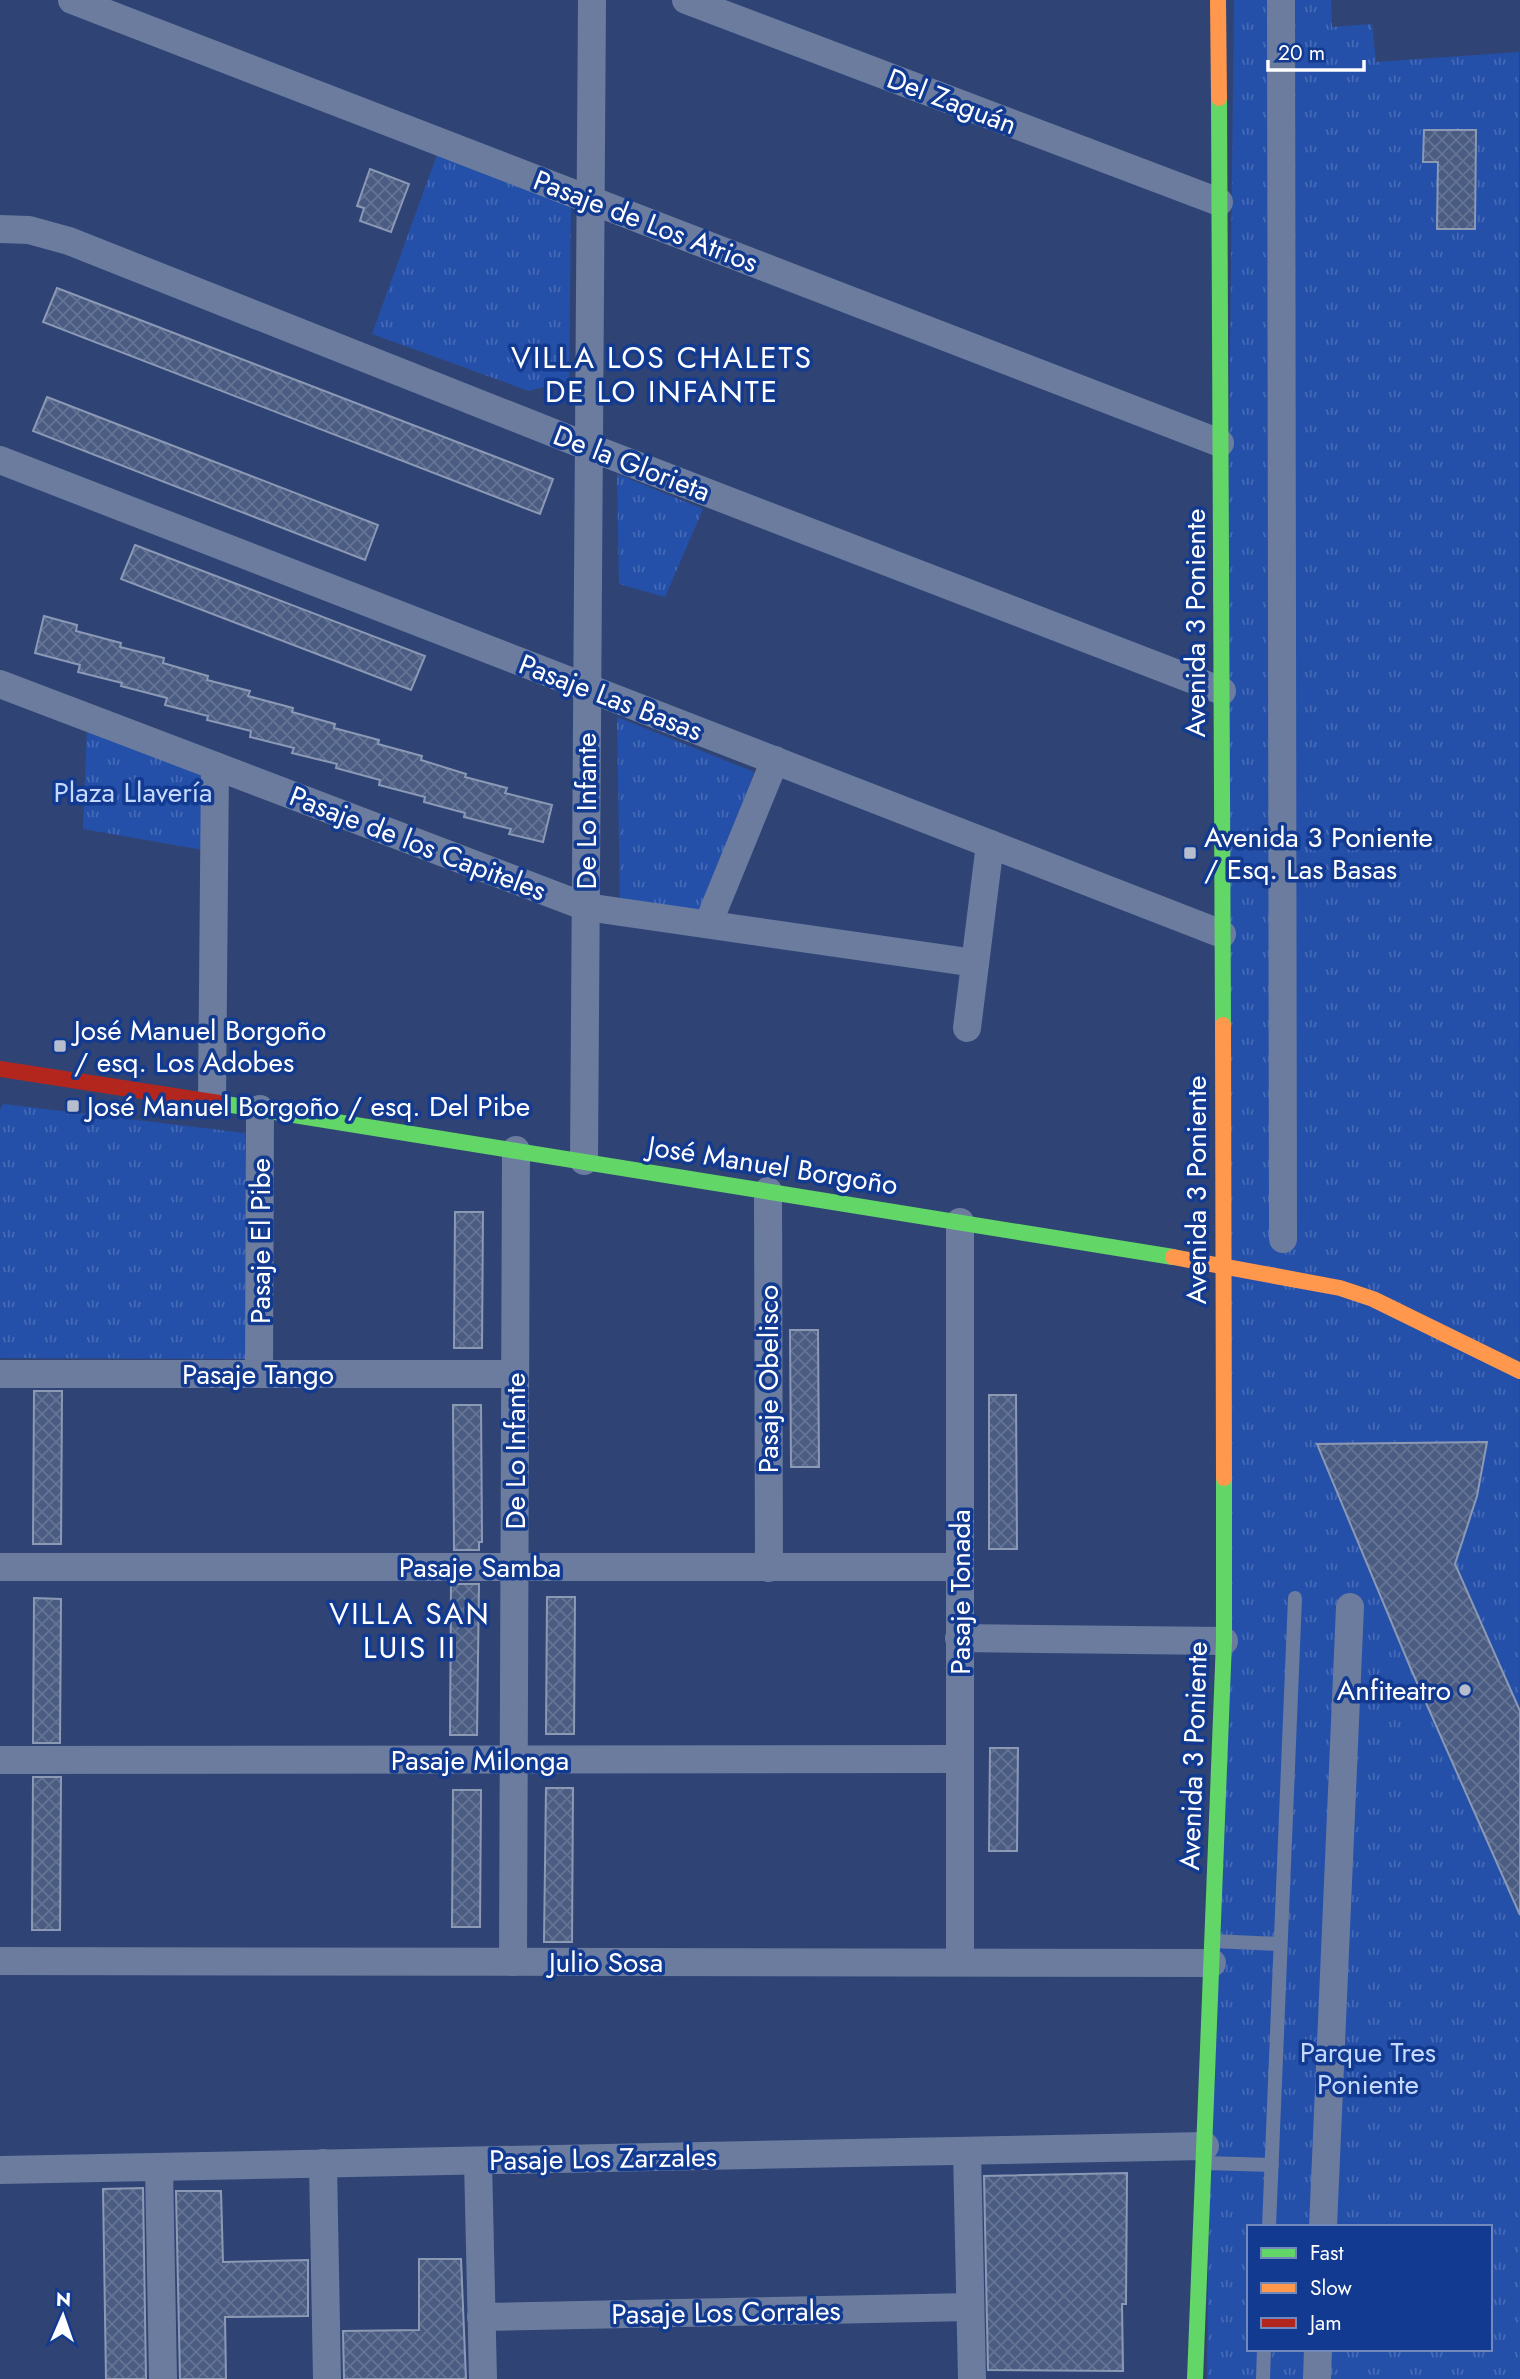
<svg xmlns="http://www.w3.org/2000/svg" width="1520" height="2379" viewBox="0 0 1520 2379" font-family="Jost,sans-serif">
<defs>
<pattern id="park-tufts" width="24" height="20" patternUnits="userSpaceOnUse" patternTransform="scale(1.75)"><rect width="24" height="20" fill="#2550a9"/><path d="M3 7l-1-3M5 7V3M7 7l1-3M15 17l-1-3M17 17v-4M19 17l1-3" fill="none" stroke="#466ab6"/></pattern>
<pattern id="building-cross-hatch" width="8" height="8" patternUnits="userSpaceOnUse" patternTransform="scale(1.75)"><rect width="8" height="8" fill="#4a5c82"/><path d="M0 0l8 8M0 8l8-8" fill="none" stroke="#657495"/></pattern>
</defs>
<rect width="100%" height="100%" fill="#2f4474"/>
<g fill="url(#park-tufts)" fill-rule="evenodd">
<path d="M 1234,0 L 1331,0 L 1332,27 L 1372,24 L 1376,62 L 1519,52 L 1520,2379 L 1207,2379 ZM 1249,2227 L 1490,2227 L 1490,2349 L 1249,2349 Z"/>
<polygon points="438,152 571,200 569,380 529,391 372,334"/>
<polygon points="617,474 703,509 665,597 619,584"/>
<polygon points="617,717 754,772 704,910 620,902"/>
<polygon points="87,727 210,772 209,851 83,829"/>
<polygon points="3,1104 245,1133 251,1359 0,1358 0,1110"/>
</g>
<g fill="url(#building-cross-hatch)" stroke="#8b99b5" stroke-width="2">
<polygon points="1424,130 1476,130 1475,229 1437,229 1438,162 1423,162"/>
<polygon points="370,169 409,184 391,232 360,221 364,208 357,206"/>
<polygon points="57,288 553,479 540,514 43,322"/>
<polygon points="47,397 378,525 365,560 33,431"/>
<polygon points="135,545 425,656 411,690 121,579"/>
<polygon points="44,616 77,625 76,631 121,643 120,647 164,658 163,663 208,676 207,680 250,691 248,696 293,708 292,712 335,724 334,728 379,740 378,744 422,756 421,760 466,774 465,777 507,788 505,793 552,805 543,842 509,834 511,829 464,817 465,813 424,802 425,797 379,785 380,780 336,768 337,764 292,753 294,748 250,737 251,731 207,720 208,716 165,705 167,698 121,686 122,683 78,672 80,665 35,653"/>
<polygon points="455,1212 483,1212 482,1348 454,1348"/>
<polygon points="790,1330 818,1330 819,1467 791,1467"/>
<polygon points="34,1391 62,1391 61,1544 33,1544"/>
<polygon points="989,1395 1016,1395 1017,1549 989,1549"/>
<polygon points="453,1405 481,1405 482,1542 479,1542 479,1550 454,1550"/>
<polygon points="1487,1442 1477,1496 1455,1564 1520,1711 1520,1915 1411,1669 1317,1444"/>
<polygon points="451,1584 479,1584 477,1735 450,1735"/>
<polygon points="547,1597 575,1597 574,1734 546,1734"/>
<polygon points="34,1598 61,1599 60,1743 33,1743"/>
<polygon points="990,1748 1018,1748 1017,1851 989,1851"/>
<polygon points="33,1777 61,1777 60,1930 32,1930"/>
<polygon points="546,1788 573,1788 572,1942 544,1942"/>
<polygon points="453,1790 481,1790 480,1927 452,1927"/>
<polygon points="1127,2173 1126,2304 1122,2304 1123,2371 988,2370 984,2176"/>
<polygon points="143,2188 146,2379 106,2379 103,2189"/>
<polygon points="176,2191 221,2191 223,2262 308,2260 308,2316 225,2317 226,2379 180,2379"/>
<polygon points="419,2259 461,2259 466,2379 344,2379 343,2331 419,2330"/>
</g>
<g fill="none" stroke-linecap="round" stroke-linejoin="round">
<g stroke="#6b7c9f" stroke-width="14">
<polyline points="1213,1941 1280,1944"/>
<polyline points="1205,2163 1272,2165"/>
<polyline points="1269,2227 1295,1598"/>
<polyline points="1263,2379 1264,2349"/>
</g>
<g stroke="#6b7c9f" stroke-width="28">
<polyline points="72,0 1220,443"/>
<polyline points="686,0 1219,202"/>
<polyline points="1281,0 1283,1239"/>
<polyline points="0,229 29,230 69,241 589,447 1222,691"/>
<polyline points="0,460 1222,934"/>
<polyline points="0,684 586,907 975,963"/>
<polyline points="708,924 775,760"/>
<polyline points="967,1028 990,844"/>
<polyline points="212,1101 215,766"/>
<polyline points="584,1161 592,0"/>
<polyline points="768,1191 769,1568"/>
<polyline points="960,1222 960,1962"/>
<polyline points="0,1374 515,1374"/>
<polyline points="259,1374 260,1109"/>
<polyline points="0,1567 960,1567"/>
<polyline points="959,1638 1224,1641"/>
<polyline points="0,1760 960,1759"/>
<polyline points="0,1961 1212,1963"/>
<polyline points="513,1962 516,1150"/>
<polyline points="967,2151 972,2379"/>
<polyline points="478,2161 483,2379"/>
<polyline points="323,2163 327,2379"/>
<polyline points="159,2167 163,2379"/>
<polyline points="0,2170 1205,2146"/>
<polyline points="1323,2227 1350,1607"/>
<polyline points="481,2317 970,2307"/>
<polyline points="1317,2379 1318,2349"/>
</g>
<g stroke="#63d668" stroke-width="16">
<polyline points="1219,98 1223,1025"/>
<polyline points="219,1103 1173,1257"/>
<polyline points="1195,2379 1224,1641 1224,1478"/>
</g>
<g stroke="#ff974d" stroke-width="16">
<polyline points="1218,0 1219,98"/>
<polyline points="1223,1025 1224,1478"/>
<polyline points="1173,1257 1340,1288 1373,1299 1520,1371"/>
</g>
<polyline stroke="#b3261e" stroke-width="16" points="0,1069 219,1103"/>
</g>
<g fill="#b6bece" stroke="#123a91" stroke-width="2.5">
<rect x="1183" y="846" width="14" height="14" rx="3.5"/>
<rect x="53" y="1039" width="14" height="14" rx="3.5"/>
<rect x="66" y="1099" width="14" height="14" rx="3.5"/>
<circle cx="1465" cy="1690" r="7"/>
</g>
<g text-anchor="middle" stroke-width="7" stroke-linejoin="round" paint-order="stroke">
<g font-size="28" fill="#fff" stroke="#123a91">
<text transform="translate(952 101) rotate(21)" y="10">Del Zaguán</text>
<text transform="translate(646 221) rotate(21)" y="10">Pasaje de Los Atrios</text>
<text transform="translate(632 463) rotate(21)" y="10">De la Glorieta</text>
<text transform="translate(1195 623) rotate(-90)" y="10">Avenida 3 Poniente</text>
<text transform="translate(611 697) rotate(21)" y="10">Pasaje Las Basas</text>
<text transform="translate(586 811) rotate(-90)" y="10">De Lo Infante</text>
<text transform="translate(418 843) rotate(21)" y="10">Pasaje de los Capiteles</text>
<text transform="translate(773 1165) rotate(9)" y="10">José Manuel Borgoño</text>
<text transform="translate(1196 1190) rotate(-90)" y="10">Avenida 3 Poniente</text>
<text transform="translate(260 1241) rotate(-90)" y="10">Pasaje El Pibe</text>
<text x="258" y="1384">Pasaje Tango</text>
<text transform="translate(768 1379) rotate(-90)" y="10">Pasaje Obelisco</text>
<text transform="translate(515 1451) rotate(-90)" y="10">De Lo Infante</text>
<text x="480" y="1577">Pasaje Samba</text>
<text transform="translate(960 1592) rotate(-90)" y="10">Pasaje Tonada</text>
<text transform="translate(1193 1756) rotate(-88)" y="10">Avenida 3 Poniente</text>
<text x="480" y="1770">Pasaje Milonga</text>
<text x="606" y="1972">Julio Sosa</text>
<text transform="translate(603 2158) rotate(-1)" y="10">Pasaje Los Zarzales</text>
<text transform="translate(726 2312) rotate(-1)" y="10">Pasaje Los Corrales</text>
</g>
<g font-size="28" fill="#c5d8fd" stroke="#123a91">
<text x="133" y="802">Plaza Llavería</text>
<text x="1368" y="2062">Parque Tres<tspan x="1368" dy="32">Poniente</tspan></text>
</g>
<g font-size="28" fill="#fff" stroke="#123a91" text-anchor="start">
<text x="1204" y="847">Avenida 3 Poniente<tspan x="1204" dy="32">/ Esq. Las Basas</tspan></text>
<text x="74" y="1040">José Manuel Borgoño<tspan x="74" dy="32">/ esq. Los Adobes</tspan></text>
<text x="87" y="1116">José Manuel Borgoño / esq. Del Pibe</text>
<text x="1451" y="1700" text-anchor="end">Anfiteatro</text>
</g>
<g font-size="30" letter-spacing="2" fill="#fff" stroke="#123a91">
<text x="662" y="368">VILLA LOS CHALETS<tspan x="662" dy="34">DE LO INFANTE</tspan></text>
<text x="410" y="1624">VILLA SAN<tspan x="410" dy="34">LUIS II</tspan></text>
</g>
</g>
<rect x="1247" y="2225" width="245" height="126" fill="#123a91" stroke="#7189bd" stroke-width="2"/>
<rect x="1261" y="2248" width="35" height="10" fill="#63d668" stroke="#7189bd" stroke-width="2"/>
<text x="1310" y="2260" font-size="21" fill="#ffffff">Fast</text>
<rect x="1261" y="2283" width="35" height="10" fill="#ff974d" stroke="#7189bd" stroke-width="2"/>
<text x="1310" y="2295" font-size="21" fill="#ffffff">Slow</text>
<rect x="1261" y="2318" width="35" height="10" fill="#b3261e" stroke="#7189bd" stroke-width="2"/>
<text x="1310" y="2330" font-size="21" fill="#ffffff">Jam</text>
<g transform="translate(63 2316) rotate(2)" stroke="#123a91" stroke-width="5" paint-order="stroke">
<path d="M0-5L12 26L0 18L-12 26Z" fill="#ffffff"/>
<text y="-10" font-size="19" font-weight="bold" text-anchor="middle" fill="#ffffff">N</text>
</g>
<path d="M1268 60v10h96v-10" fill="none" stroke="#ffffff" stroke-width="3.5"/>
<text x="1278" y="60" font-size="21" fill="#ffffff" stroke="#123a91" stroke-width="5" paint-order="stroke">20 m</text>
</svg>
